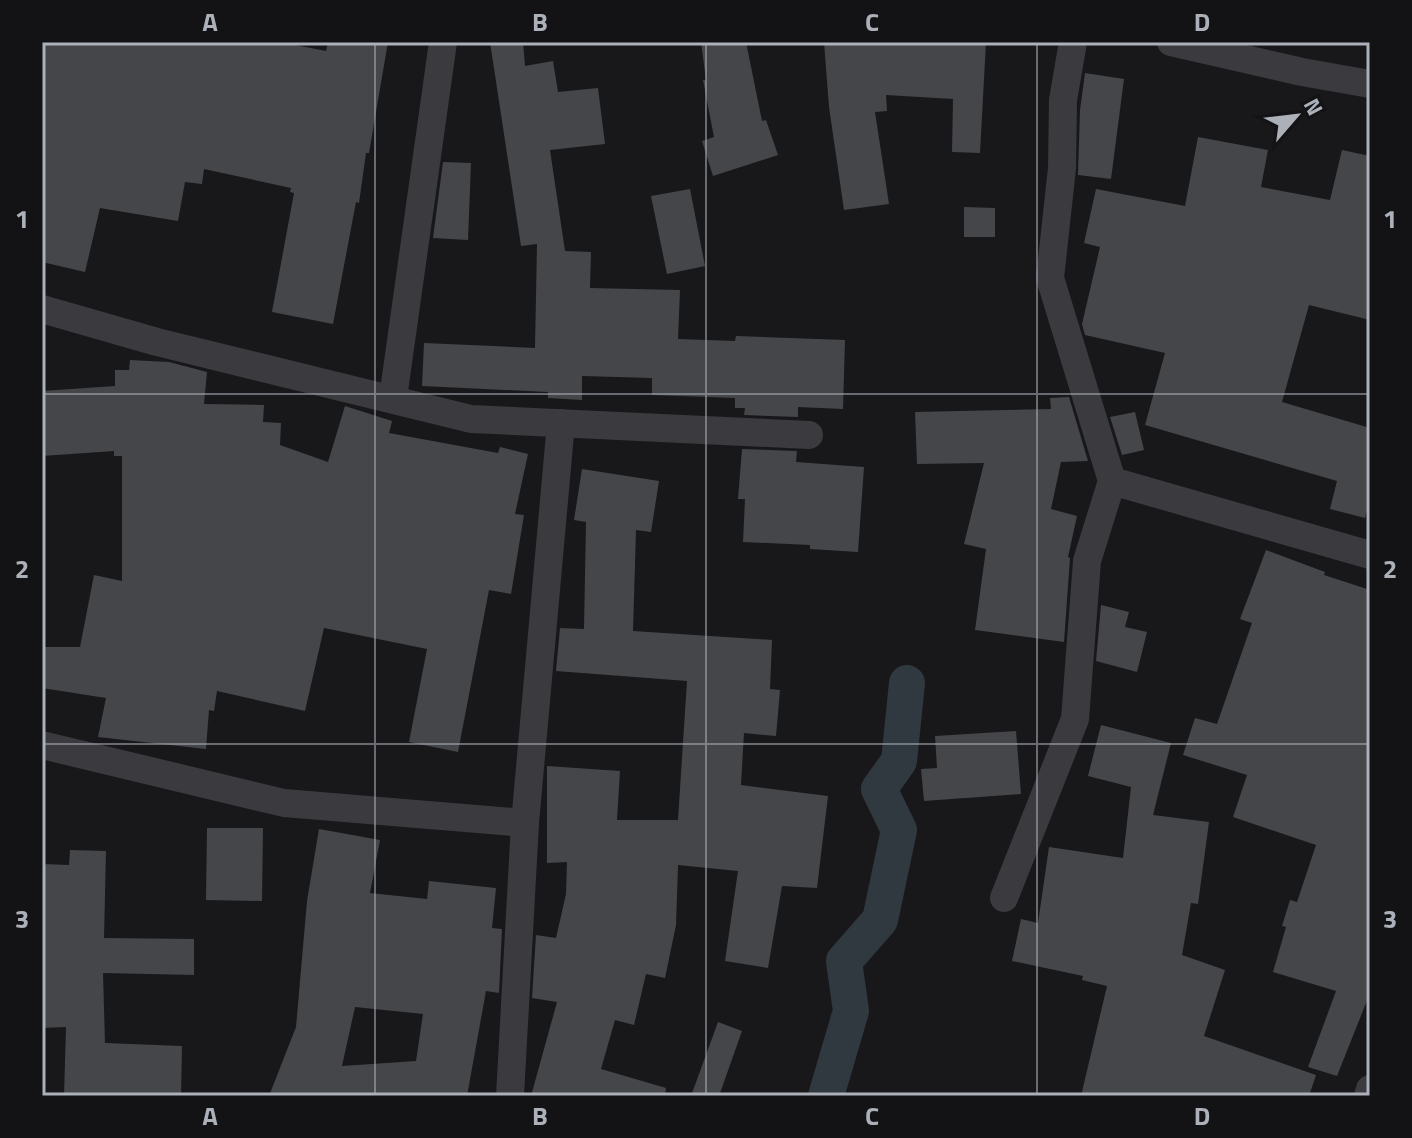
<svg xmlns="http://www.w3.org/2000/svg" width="1412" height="1138" viewBox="0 0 1412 1138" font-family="'Titillium Web',sans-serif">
<rect width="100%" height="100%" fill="#18181a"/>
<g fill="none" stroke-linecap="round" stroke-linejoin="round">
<polyline stroke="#313940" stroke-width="36" points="826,1096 851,1011 844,961 880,920 899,830 879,789 899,761 907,683"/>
</g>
<g fill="#45464a" fill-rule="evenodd">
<polygon points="42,42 280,42 326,51 328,42 388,42 369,153 366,153 359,203 356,202 333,324 272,312 294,193 290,192 291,188 204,169 202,184 185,182 178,221 100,208 85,272 42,262"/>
<polygon points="490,42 523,42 525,66 553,61 558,92 598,88 605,144 550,150 565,251 591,252 590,288 680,290 678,339 735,341 736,336 845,340 843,409 798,407 798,417 744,415 745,408 735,408 735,398 652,395 652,378 582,376 582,400 548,398 548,392 422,386 424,343 535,348 537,244 521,246"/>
<polygon points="701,42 746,42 762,121 766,120 778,155 713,176 702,141 714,137 703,80 706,80"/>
<polygon points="824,42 986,42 980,153 952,152 953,99 886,95 887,111 875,112 889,204 844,210 829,107"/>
<polygon points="1085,73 1124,79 1111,179 1078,175 1080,110"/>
<polygon points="1198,137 1268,150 1261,187 1330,200 1342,150 1370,156 1370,320 1309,305 1282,402 1370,428 1370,500 1365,518 1330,509 1337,481 1145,425 1165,353 1085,335 1082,324 1100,247 1084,243 1096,189 1185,206"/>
<polygon points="443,162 471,163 468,240 433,238"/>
<polygon points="690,189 705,266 667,274 651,196"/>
<polygon points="964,207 995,208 995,237 964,237"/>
<polygon points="130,360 169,362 207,372 204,404 264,405 263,422 281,423 280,445 328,462 345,406 392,421 389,433 498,453 500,447 528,454 515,514 524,515 511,594 489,590 458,752 409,742 427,649 324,628 305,711 217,691 214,711 209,710 206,749 98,737 106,698 42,688 42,647 80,647 94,575 122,581 122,456 114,456 114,451 42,456 42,391 115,386 115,370 129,370"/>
<polygon points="1069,397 1088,461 1061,462 1051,509 1077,516 1068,557 1070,558 1064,642 975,630 986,549 964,544 984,463 917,464 915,412 1051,409 1050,398"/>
<polygon points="1135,412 1144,450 1122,455 1110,417"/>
<polygon points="742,449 797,451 796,462 864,467 858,552 810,549 810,545 743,542 745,499 738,499"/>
<polygon points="582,469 659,481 651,532 636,530 633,631 772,640 770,689 780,690 776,736 744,733 741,785 828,796 817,888 782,886 768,968 725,961 738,871 678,865 676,925 665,978 646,974 634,1025 615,1020 601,1069 666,1088 665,1096 531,1096 557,1002 532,998 536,935 556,938 566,894 567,862 547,863 547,766 620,771 617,820 678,820 687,681 556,671 560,628 584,629 586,522 574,520"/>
<polygon points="1266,550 1325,572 1324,575 1370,590 1370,993 1337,1076 1308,1067 1336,991 1273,972 1286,927 1282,926 1290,900 1297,902 1316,845 1233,817 1247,775 1183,755 1195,718 1217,724 1252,623 1240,619"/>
<polygon points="1101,605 1129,612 1125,627 1147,632 1137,672 1096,661"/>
<polygon points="1101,725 1171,743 1153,815 1209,822 1198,904 1191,903 1182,955 1225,970 1204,1036 1316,1075 1309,1096 1081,1096 1107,986 1082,980 1083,976 1012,961 1021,919 1038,923 1049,847 1123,858 1131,787 1088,776"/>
<polygon points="1016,731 1021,794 924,801 921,769 937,768 935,736"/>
<polygon points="207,828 263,828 262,901 206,900"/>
<path d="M 319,829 L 380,840 L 370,893 L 427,899 L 429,881 L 496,888 L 492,928 L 502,929 L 499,993 L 486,991 L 467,1096 L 269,1096 L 296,1027 L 307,901 ZM 355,1007 L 423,1014 L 416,1061 L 342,1066 Z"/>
<polygon points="70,850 106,851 104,938 194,939 194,975 103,973 105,1043 182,1046 181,1096 64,1096 66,1027 42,1028 42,864 69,865"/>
<polygon points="718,1022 742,1031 719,1096 691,1096"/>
</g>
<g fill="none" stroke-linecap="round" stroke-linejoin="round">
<g stroke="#3a3a3f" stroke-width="28">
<polyline points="1171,42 1302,72 1370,84"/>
<polyline points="42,309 157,342 471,419 809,435"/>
<polyline points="393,398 443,42"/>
<polyline points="1112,481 1370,555"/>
<polyline points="42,745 284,803 525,823"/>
<polyline points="1004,898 1075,719 1087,561 1112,481 1050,278 1062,168 1063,100 1073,42"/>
<polyline points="510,1096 525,823 561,423"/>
<polyline points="1368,1096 1370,1089"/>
</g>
</g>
<path fill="none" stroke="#abb0b9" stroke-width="2" stroke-opacity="0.55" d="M 375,42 L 375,1096M 706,42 L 706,1096M 1037,42 L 1037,1096M 42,394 L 1370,394M 42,744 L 1370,744"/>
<rect width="1412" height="1138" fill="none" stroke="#131315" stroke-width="88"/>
<g transform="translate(1296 116) rotate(62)" stroke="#131315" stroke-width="6" paint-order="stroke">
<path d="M0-6L14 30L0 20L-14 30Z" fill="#abb0b9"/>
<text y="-12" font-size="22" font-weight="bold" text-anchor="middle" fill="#abb0b9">N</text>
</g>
<rect x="44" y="44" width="1324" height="1050" fill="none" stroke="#abb0b9" stroke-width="3"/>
<g font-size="26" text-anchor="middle" font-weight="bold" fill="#abb0b9">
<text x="210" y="31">A</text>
<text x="540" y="31">B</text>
<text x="872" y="31">C</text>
<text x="1202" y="31">D</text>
<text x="22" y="228">1</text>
<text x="1390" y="228">1</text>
<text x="22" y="578">2</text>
<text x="1390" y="578">2</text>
<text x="22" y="928">3</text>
<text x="1390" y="928">3</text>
<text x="210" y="1125">A</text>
<text x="540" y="1125">B</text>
<text x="872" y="1125">C</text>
<text x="1202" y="1125">D</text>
</g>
</svg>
